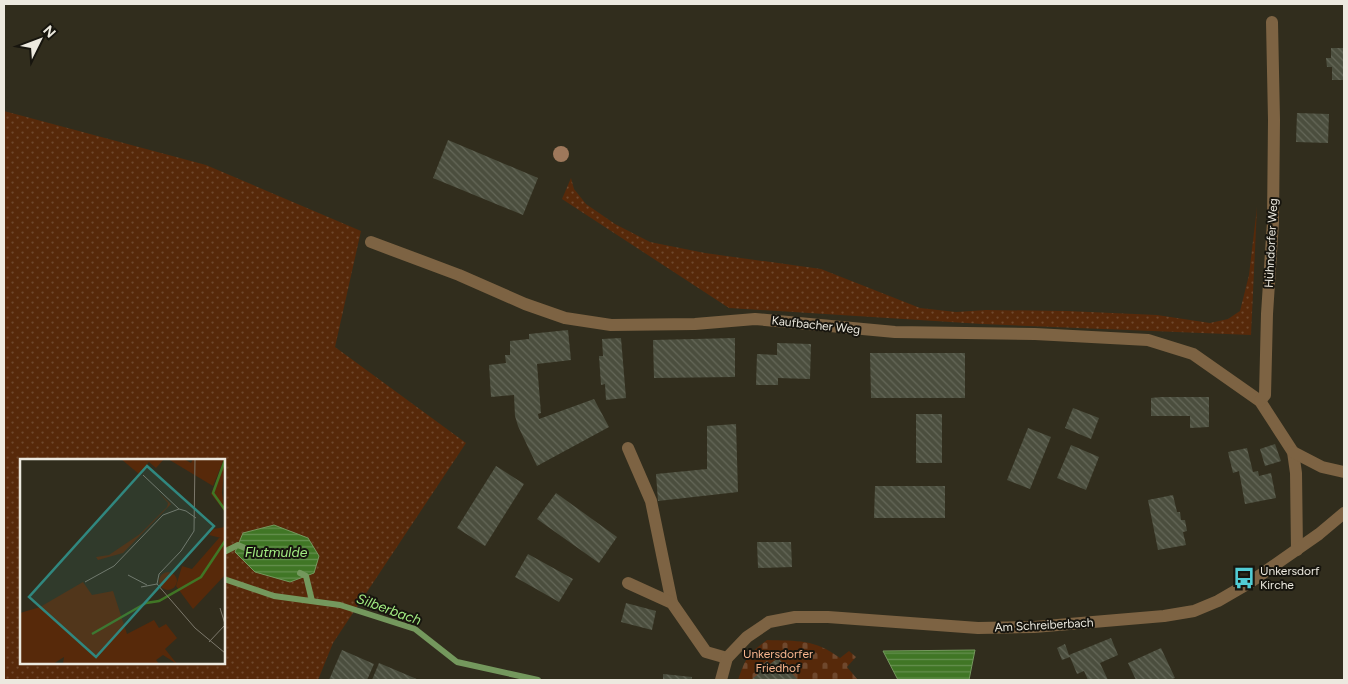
<svg xmlns="http://www.w3.org/2000/svg" width="1348" height="684" viewBox="0 0 1348 684" font-family="Figtree,sans-serif">
<defs>
<pattern id="grass-dots" width="8" height="8" patternUnits="userSpaceOnUse" patternTransform="scale(1.25)"><rect width="8" height="8" fill="#57290a"/><path d="M2 2h.1M6 6h.1" fill="none" stroke="#6f482d" stroke-width="1.8" stroke-linecap="round"/></pattern>
<pattern id="cemetery-stones" width="16" height="16" patternUnits="userSpaceOnUse" patternTransform="scale(1.25)"><rect width="16" height="16" fill="#57290a"/><path d="M2 7V4a2 2 0 0 1 4 0v3zM10 15v-3a2 2 0 0 1 4 0v3z" fill="#6f482d"/></pattern>
<pattern id="water-rules" width="6" height="5" patternUnits="userSpaceOnUse" patternTransform="scale(1.25)"><rect width="6" height="5" fill="#407625"/><path d="M0 2.5h6" fill="none" stroke="#65904f"/></pattern>
<pattern id="building-back-hatch" width="6" height="6" patternUnits="userSpaceOnUse" patternTransform="scale(1.25)"><rect width="6" height="6" fill="#4b4e3e"/><path d="M-1 5l2 2M0 0l6 6M5-1l2 2" fill="none" stroke="#656859"/></pattern>
</defs>
<rect width="100%" height="100%" fill="#312d1d"/>
<g fill="url(#grass-dots)" fill-rule="evenodd">
<path d="M 4,111 L 206,165 L 361,231 L 335,347 L 466,443 L 333,643 L 318,680 L 4,680 ZM 21,460 L 224,460 L 224,663 L 21,663 Z"/>
<polygon points="571,178 574,189 586,204 615,224 650,242 705,253 821,269 920,308 956,312 986,310 1067,311 1157,315 1210,323 1228,319 1240,311 1249,275 1257,207 1251,335 982,324 729,308 562,199"/>
</g>
<path fill="url(#cemetery-stones)" d="M 767,640 C 798,641 814,639 840,658 L 849,651 L 856,657 L 847,667 L 858,680 L 738,680 C 746,657 748,654 767,640 Z"/>
<g fill="url(#water-rules)" stroke="#74985d">
<polygon points="274,525 308,538 319,556 314,573 290,582 255,572 235,552 243,533"/>
<polygon points="975,650 969,680 898,680 883,651"/>
</g>
<g fill="none" stroke-linecap="round" stroke-linejoin="round">
<g stroke="#74985d" stroke-width="6">
<polyline points="224,552 238,545 245,548"/>
<polyline points="300,573 306,576 312,601"/>
<polyline points="224,579 274,596 340,605 415,629 457,662 538,680"/>
</g>
</g>
<g fill="url(#building-back-hatch)">
<polygon points="1331,48 1344,48 1344,80 1332,80 1332,67 1327,67 1326,58 1331,58"/>
<polygon points="1297,113 1329,114 1328,143 1296,142"/>
<polygon points="448,140 538,178 523,215 433,178"/>
<polygon points="568,330 571,360 537,364 541,413 538,414 539,419 594,399 609,427 537,466 518,426 515,416 514,395 491,397 489,365 506,363 505,355 510,355 510,341 529,339 529,334"/>
<polygon points="621,338 626,398 606,400 605,384 601,385 599,356 603,356 602,339"/>
<polygon points="735,338 735,377 654,378 653,340"/>
<polygon points="777,343 811,344 810,379 778,378 778,385 756,385 757,354 777,355"/>
<polygon points="870,353 965,353 965,398 871,398"/>
<polygon points="1161,397 1209,397 1209,427 1190,428 1190,416 1151,416 1151,398"/>
<polygon points="1073,408 1099,418 1091,439 1065,428"/>
<rect x="916" y="414" width="26" height="49"/>
<polygon points="736,424 738,492 658,501 656,474 707,469 707,426"/>
<polygon points="1028,428 1051,437 1030,489 1007,480"/>
<polygon points="1275,444 1281,461 1265,466 1260,449"/>
<polygon points="1071,445 1099,457 1086,490 1057,478"/>
<polygon points="1247,448 1253,472 1258,471 1259,476 1271,473 1276,498 1245,504 1239,471 1233,473 1228,452"/>
<polygon points="496,466 524,484 485,546 457,528"/>
<polygon points="875,486 945,486 945,518 874,518"/>
<polygon points="556,493 617,537 599,563 537,519"/>
<polygon points="1173,495 1177,512 1180,512 1181,520 1185,520 1187,531 1183,532 1186,545 1158,550 1148,500"/>
<polygon points="757,542 791,542 792,567 758,568"/>
<polygon points="528,554 573,579 559,602 515,577"/>
<polygon points="626,603 656,611 652,630 621,622"/>
<polygon points="1111,638 1118,655 1100,663 1108,680 1088,680 1084,671 1077,674 1070,657 1062,660 1057,648 1065,644 1069,655"/>
<polygon points="1161,648 1175,678 1169,680 1136,680 1128,663"/>
<polygon points="342,650 374,664 367,680 329,680"/>
<polygon points="778,658 798,680 751,680 758,674 756,671 767,661 770,664"/>
<polygon points="379,663 419,680 372,680"/>
<polygon points="663,674 692,677 692,680 663,680"/>
</g>
<g fill="none" stroke-linecap="round" stroke-linejoin="round">
<g stroke="#7d6343" stroke-width="12">
<polyline points="371,242 459,275 525,304 565,318 611,325 695,324 755,319 895,332 1035,334 1148,340 1193,354 1260,401 1293,452 1296,473 1297,550"/>
<polyline points="1260,401 1265,395 1267,314 1273,222 1274,120 1272,22"/>
<polyline points="628,448 651,501 672,603"/>
<polyline points="1293,452 1322,467 1344,472"/>
<polyline points="628,583 672,603 706,652 727,658"/>
<polyline points="721,680 727,658 747,637 769,622 795,617 828,617 978,628 1034,627 1164,616 1194,611 1218,601 1249,583 1319,534 1344,513"/>
</g>
</g>
<circle fill="#9e785b" cx="561" cy="154" r="8"/>
<defs>
<g id="bus-bare" transform="scale(1.725)"><path d="M-5-6H5V4H4V6H2V4H-2V6H-4V4H-5ZM-3.5-4V0h7V-4ZM-3.5 1.2v1.5H-2V1.2ZM2 1.2v1.5H3.5V1.2Z" fill="#51ccd4" stroke="#17150e" stroke-width="2.5" paint-order="stroke"/></g>
</defs>
<g fill-rule="evenodd">
<use href="#bus-bare" x="1244" y="578"/>
</g>
<g text-anchor="middle" stroke-width="4" stroke-linejoin="round" paint-order="stroke">
<g font-size="12" fill="#ece9df" stroke="#17150e">
<text transform="translate(1271 243) rotate(-87)" y="4">Hühndorfer Weg</text>
<text transform="translate(816 325) rotate(6)" y="4">Kaufbacher Weg</text>
<text transform="translate(1044 625) rotate(-3)" y="4">Am Schreiberbach</text>
</g>
<g font-size="12" fill="#ece9df" stroke="#17150e" text-anchor="start">
<text x="1260" y="575">Unkersdorf<tspan x="1260" dy="14">Kirche</tspan></text>
</g>
<g font-size="12" fill="#f8b58e" stroke="#17150e">
<text x="778" y="658">Unkersdorfer<tspan x="778" dy="14">Friedhof</tspan></text>
</g>
<g font-size="14" font-style="italic" fill="#a2ec82" stroke="#17150e">
<text x="276" y="557">Flutmulde</text>
<text transform="translate(389 609) rotate(20)" y="5">Silberbach</text>
</g>
</g>
<g transform="translate(20 459)">
<rect width="205" height="205" fill="#312d1d"/>
<path d="M 101,0 L 144,0 L 136,9 L 129,3 L 119,15 ZM 148,0 L 164,0 L 171,4 L 173,0 L 204,0 L 193,27 ZM 139,34 L 151,45 L 103,94 L 78,101 L 76,98 L 89,96 L 120,75 L 147,48 L 148,44 ZM 199,79 L 205,79 L 205,116 L 173,150 L 156,127 L 162,107 L 172,110 ZM 63,123 L 72,136 L 93,132 L 107,175 L 134,161 L 139,169 L 146,165 L 157,179 L 145,190 L 157,205 L 143,196 L 136,201 L 139,205 L 43,205 L 44,198 L 33,205 L 0,205 L 0,154 L 20,148 Z" fill="#57290a"/>
<path d="M 205,0 L 202,34 L 205,53 L 191,35 ZM 205,68 L 205,80 L 189,76 L 193,70 Z" fill="#57290a"/>
<path d="M139 122a9 9 0 1 1 18 0a9 9 0 1 1-18 0Z" fill="#57290a"/>
<path fill="none" stroke="#407625" stroke-width="2.5" d="M 205,1 L 193,34 L 205,51M 126,144 L 139,142 L 181,118 L 205,82M 72,175 L 126,144"/>
<path fill="none" stroke="#7c786b" stroke-width="1" d="M 175,0 L 174,72 L 161,92 L 139,115 L 137,125 L 175,169 L 205,194M 123,16 L 159,50 L 166,52 L 176,59M 108,116 L 127,126M 65,123 L 94,107 L 143,56 L 159,50M 121,128 L 137,125M 200,149 L 205,165M 189,183 L 205,166"/>
<path fill="#30877f" fill-opacity="0.15" stroke="#30877f" stroke-width="2.5" d="M 127,7 L 194,67 L 76,198 L 9,138 Z"/>
<rect width="205" height="205" fill="none" stroke="#ece9df" stroke-width="2.5"/>
</g>
<rect width="1348" height="684" fill="none" stroke="#ece9df" stroke-width="10"/>
<g transform="translate(40 40) rotate(48)" stroke="#17150e" stroke-width="4" paint-order="stroke">
<path d="M0-4L9 19L0 12L-9 19Z" fill="#ece9df"/>
<text y="-8" font-size="14" font-weight="bold" text-anchor="middle" fill="#ece9df">N</text>
</g>
</svg>
